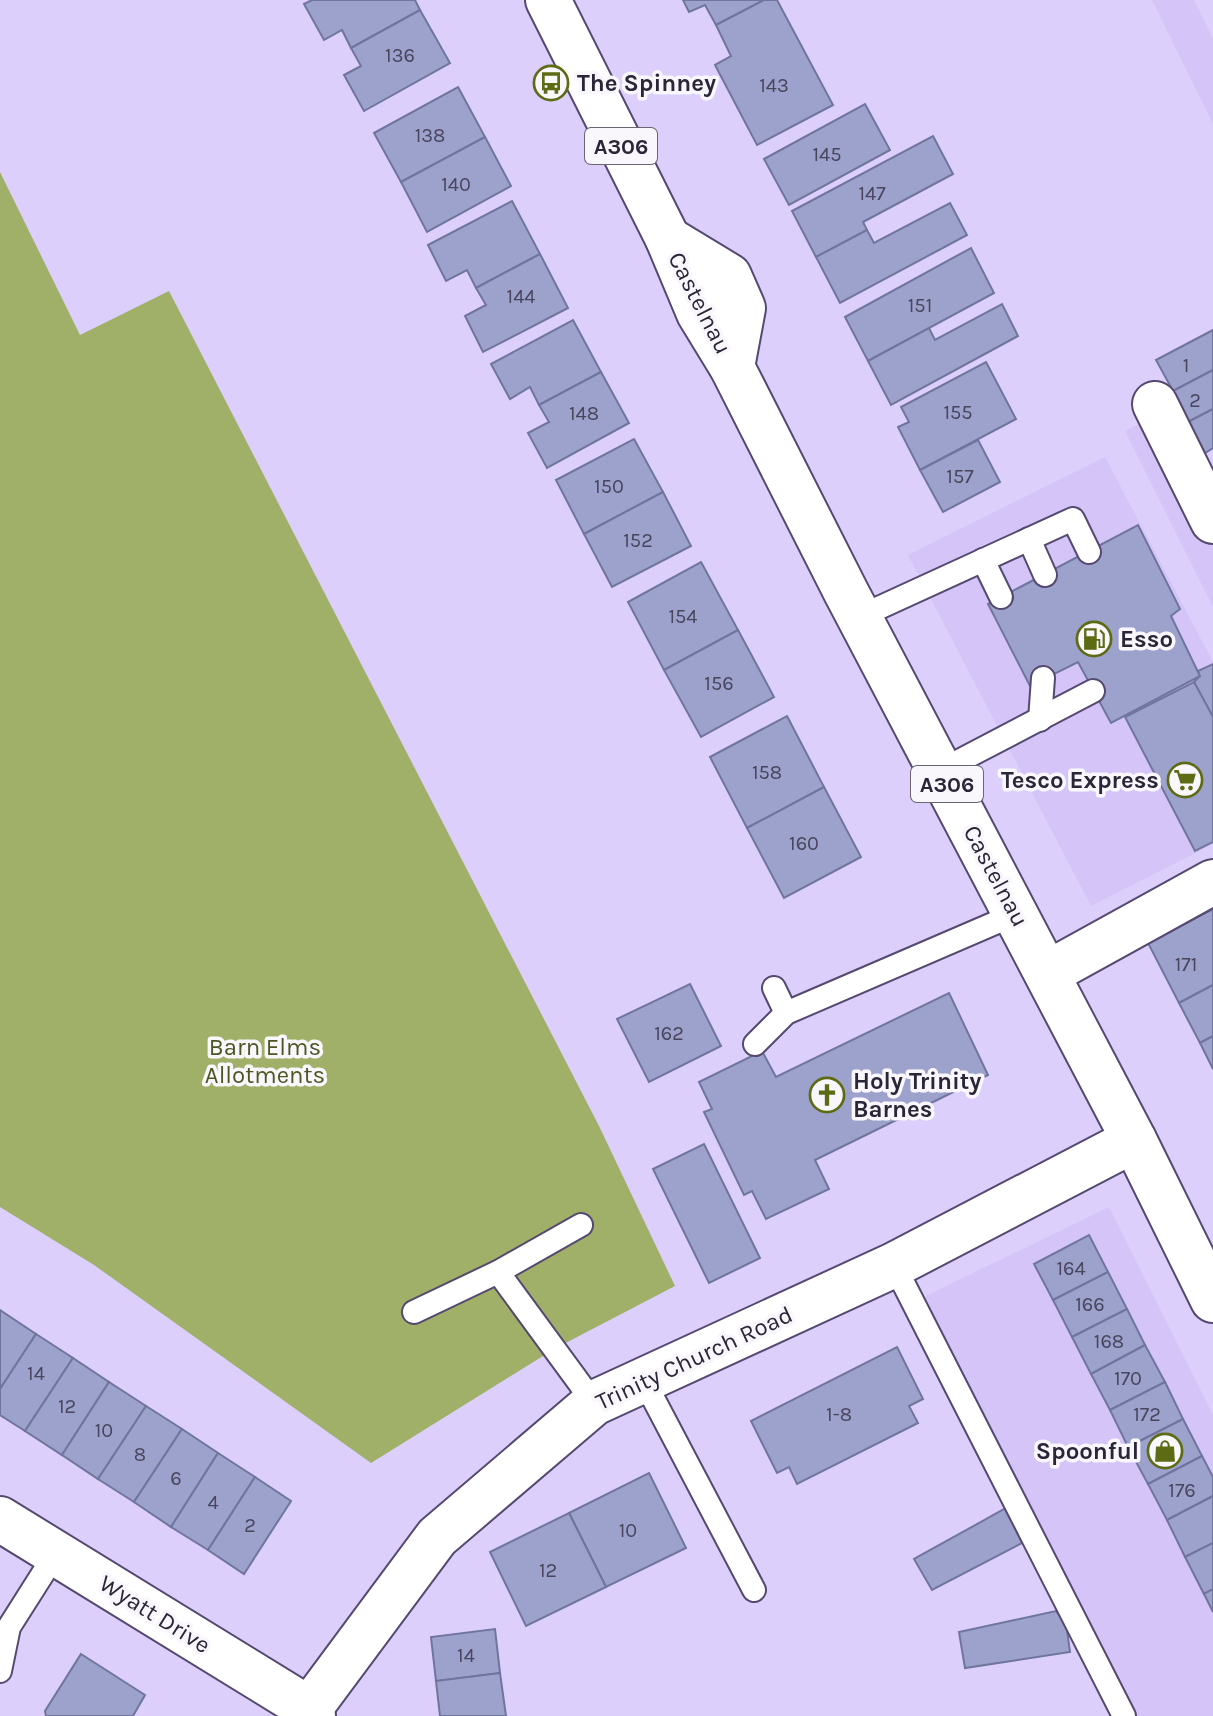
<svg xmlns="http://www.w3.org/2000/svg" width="1213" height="1716" viewBox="0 0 1213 1716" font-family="Karla,sans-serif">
<rect width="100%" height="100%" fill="#dccffc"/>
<g fill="#d4c4f8">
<polygon points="1152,0 1194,0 1213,39 1213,124"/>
<polygon points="1155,416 1213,532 1213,607 1125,431"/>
<polygon points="1105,457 1213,662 1213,844 1091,906 908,555"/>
<polygon points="1109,1207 1213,1415 1213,1716 1112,1716 905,1306"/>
</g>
<polygon fill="#a0b068" points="0,172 80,335 169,291 599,1126 675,1286 556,1348 371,1463 94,1265 0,1207"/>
<g fill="#9da2cd" stroke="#70759e" stroke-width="2">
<polygon points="312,0 415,0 420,10 351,48 342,30 324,40 304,4"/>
<polygon points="683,0 764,0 716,25 705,5 689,12"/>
<polygon points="764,0 777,0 833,105 757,145 715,65 731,56 716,25"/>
<polygon points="420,10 450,63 364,111 344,75 361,66 351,48"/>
<polygon points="458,87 485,137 401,182 374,133"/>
<polygon points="865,104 890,150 789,205 764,159"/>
<polygon points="933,136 953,174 863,222 867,230 816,257 792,211"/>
<polygon points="485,137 511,186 427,232 401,182"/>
<polygon points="512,201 540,254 476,288 467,270 446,281 428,245"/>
<polygon points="950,203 967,235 840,303 816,257 867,230 874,243"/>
<polygon points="971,248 994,293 868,361 845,317"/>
<polygon points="540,254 568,308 483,352 465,316 486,305 476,288"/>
<polygon points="1002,304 1018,336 891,405 868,361 929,328 935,340"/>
<polygon points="573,320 601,372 539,405 530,387 510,399 491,364"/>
<polygon points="1213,330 1213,370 1173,391 1156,360"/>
<polygon points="986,362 1016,419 920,470 898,427 909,422 901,407"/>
<polygon points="1213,370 1213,409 1188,422 1173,391"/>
<polygon points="601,372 629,423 547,468 528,433 549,422 539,405"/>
<polygon points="1213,409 1213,448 1205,453 1188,422"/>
<polygon points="634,439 663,492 584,534 556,480"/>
<polygon points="978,440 1000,482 943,512 920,470"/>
<polygon points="663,492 691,546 612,587 584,534"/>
<polygon points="1138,525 1180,609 1171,616 1200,676 1111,723 1078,662 1030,686 988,604"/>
<polygon points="701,562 738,630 664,670 628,602"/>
<polygon points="738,630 774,697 701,737 664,670"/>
<polygon points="1213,664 1213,717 1194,682 1200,676 1198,671"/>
<polygon points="1194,682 1213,717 1213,842 1195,851 1125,717"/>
<polygon points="787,716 824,787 747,828 710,757"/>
<polygon points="824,787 861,857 784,898 747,828"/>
<polygon points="1213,909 1213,985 1179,1003 1148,943"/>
<polygon points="690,984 721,1046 649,1082 617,1019"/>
<polygon points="1213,985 1213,1036 1200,1043 1179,1003"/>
<polygon points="949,993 988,1075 815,1160 829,1189 766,1219 752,1191 744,1195 704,1112 712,1109 699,1082 762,1051 776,1077"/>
<polygon points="1213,1036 1213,1069 1200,1043"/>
<polygon points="704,1144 760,1258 709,1283 653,1169"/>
<polygon points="1089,1235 1108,1272 1053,1300 1034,1264"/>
<polygon points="1108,1272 1127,1309 1072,1337 1053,1300"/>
<polygon points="1127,1309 1145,1345 1091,1374 1072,1337"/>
<polygon points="0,1310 36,1334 0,1389"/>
<polygon points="36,1334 73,1358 25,1431 0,1415 0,1389"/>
<polygon points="1145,1345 1165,1382 1110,1410 1091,1374"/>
<polygon points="897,1347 923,1399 909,1406 918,1423 797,1484 789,1467 777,1473 751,1421"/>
<polygon points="73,1358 109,1382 62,1455 25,1431"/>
<polygon points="109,1382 146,1406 98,1479 62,1455"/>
<polygon points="1165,1382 1183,1419 1128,1447 1110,1410"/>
<polygon points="146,1406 182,1429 134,1502 98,1479"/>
<polygon points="1183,1419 1202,1456 1148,1484 1128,1447"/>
<polygon points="182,1429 218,1453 171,1527 134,1502"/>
<polygon points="218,1453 255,1477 208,1550 171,1527"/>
<polygon points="1202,1456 1213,1477 1213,1496 1167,1520 1148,1484"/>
<polygon points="649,1473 686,1548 606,1587 569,1513"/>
<polygon points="255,1477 291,1501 244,1574 208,1550"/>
<polygon points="1213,1496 1213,1543 1185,1557 1167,1520"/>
<polygon points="1006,1508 1022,1543 932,1590 914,1559"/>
<polygon points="569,1513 606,1587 526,1626 490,1552"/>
<polygon points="1213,1543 1213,1589 1204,1594 1185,1557"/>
<polygon points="1213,1589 1213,1612 1204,1594"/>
<polygon points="1056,1611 1066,1623 1070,1652 965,1668 959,1632"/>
<polygon points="495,1629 500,1673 436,1681 431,1637"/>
<polygon points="81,1654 145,1695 133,1716 46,1716 45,1711"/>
<polygon points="500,1673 506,1716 440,1716 436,1681"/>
</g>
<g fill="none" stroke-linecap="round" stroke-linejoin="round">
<g stroke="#55496f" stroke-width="26">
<g id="lane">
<polyline points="1029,539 1045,575"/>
<polyline points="983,560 1001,597"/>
<polyline points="859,617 1073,519 1089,552"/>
<polyline points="1040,720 1043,678"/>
<polyline points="940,771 1093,691"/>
<polyline points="774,988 786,1013"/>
<polyline points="755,1044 786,1013 1016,914"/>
<polyline points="894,1265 1124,1716"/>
<polyline points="498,1272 594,1403"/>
<polyline points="414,1312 498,1272 581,1225"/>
<polyline points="643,1379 754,1590"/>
<polyline points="0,1671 9,1627 56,1553"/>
</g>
</g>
<g stroke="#55496f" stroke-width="48">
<g id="street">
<polyline points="1155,404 1213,521"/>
<polyline points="1048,973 1213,882"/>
<polyline points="0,1519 309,1709 313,1716"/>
<polyline points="304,1716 437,1537 594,1403 894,1265 1134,1140"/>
</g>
</g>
<g stroke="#55496f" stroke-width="48">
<g id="primary">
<polyline points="548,0 668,239 699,313 732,367 846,592 1134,1140 1213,1300"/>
<polyline points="668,239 729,276 743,308 732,367"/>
</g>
</g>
<use href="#lane" stroke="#fff" stroke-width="22"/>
<use href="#street" stroke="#fff" stroke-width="44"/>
<use href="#primary" stroke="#fff" stroke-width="44"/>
</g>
<defs>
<g id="bus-ring" transform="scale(1.8)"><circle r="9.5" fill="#f9f7fc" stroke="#5d6b15" stroke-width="1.5"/><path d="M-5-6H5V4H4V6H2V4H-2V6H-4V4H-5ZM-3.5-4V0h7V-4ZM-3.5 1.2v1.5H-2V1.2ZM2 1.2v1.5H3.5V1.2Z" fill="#5d6b15"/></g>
<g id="fuel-ring" transform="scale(1.8)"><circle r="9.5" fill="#f9f7fc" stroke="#5d6b15" stroke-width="1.5"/><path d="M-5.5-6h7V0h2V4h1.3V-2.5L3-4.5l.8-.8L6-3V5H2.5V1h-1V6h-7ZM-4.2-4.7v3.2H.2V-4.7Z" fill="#5d6b15"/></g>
<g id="supermarket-ring" transform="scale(1.8)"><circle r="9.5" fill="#f9f7fc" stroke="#5d6b15" stroke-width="1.5"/><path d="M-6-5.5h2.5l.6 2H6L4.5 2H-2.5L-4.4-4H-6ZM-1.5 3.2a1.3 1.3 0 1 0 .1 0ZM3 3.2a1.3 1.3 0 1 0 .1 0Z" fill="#5d6b15"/></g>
<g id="church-ring" transform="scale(1.8)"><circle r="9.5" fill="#f9f7fc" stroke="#5d6b15" stroke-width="1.5"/><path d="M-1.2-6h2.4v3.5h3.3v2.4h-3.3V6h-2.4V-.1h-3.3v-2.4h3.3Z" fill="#5d6b15"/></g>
<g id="shop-ring" transform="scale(1.8)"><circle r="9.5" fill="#f9f7fc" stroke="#5d6b15" stroke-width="1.5"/><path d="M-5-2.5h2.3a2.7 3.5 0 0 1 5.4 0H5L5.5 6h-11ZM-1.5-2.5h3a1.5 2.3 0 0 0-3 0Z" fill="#5d6b15"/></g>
</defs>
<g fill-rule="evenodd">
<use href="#bus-ring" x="551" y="83"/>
<use href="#fuel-ring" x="1094" y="639"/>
<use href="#supermarket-ring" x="1185" y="780"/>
<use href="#church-ring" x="827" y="1095"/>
<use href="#shop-ring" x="1165" y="1451"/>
</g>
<g text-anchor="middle" stroke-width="7" stroke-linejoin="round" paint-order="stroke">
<g font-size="20" fill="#48455c">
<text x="400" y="62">136</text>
<text x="774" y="92">143</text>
<text x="430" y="142">138</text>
<text x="827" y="161">145</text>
<text x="456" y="191">140</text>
<text x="872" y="200">147</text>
<text x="521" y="303">144</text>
<text x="920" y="312">151</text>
<text x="1186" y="372">1</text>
<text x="1195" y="407">2</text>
<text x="958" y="419">155</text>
<text x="584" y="420">148</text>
<text x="960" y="483">157</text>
<text x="609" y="493">150</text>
<text x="638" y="547">152</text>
<text x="683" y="623">154</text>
<text x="719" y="690">156</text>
<text x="767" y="779">158</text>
<text x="804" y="850">160</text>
<text x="1186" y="971">171</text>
<text x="669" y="1040">162</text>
<text x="1071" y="1275">164</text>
<text x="1090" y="1311">166</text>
<text x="1109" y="1348">168</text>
<text x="36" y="1380">14</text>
<text x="1128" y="1385">170</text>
<text x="67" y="1413">12</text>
<text x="839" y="1421">1-8</text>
<text x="1147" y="1421">172</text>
<text x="104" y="1437">10</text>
<text x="140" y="1461">8</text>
<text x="176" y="1485">6</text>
<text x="1182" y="1497">176</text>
<text x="213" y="1509">4</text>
<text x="250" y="1532">2</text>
<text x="628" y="1537">10</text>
<text x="548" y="1577">12</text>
<text x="466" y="1662">14</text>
</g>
<g fill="#f9f7fc" stroke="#696572" stroke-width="2">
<rect x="585" y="128" width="72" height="36" rx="6"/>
<rect x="911" y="766" width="72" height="36" rx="6"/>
</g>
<g font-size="22" font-weight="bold" fill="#2b2637">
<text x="621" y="154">A306</text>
<text x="947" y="792">A306</text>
</g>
<g font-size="24" font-weight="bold" fill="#2b2637" stroke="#f9f7fc" text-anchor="start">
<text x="577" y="91">The Spinney</text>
<text x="1120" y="647">Esso</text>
<text x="1159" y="788" text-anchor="end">Tesco Express</text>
<text x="853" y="1089">Holy Trinity<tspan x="853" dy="28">Barnes</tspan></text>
<text x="1139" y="1459" text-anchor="end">Spoonful</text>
</g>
<g font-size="24" fill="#2b2637" stroke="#f9f7fc">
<text transform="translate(700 303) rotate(63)" y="8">Castelnau</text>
<text transform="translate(996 876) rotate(62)" y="8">Castelnau</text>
<text transform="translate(694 1358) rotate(-25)" y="8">Trinity Church Road</text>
<text transform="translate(155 1614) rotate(32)" y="8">Wyatt Drive</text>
</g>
<g font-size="24" fill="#4d5721" stroke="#f9f7fc">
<text x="265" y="1055">Barn Elms<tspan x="265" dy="28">Allotments</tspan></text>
</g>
</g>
</svg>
